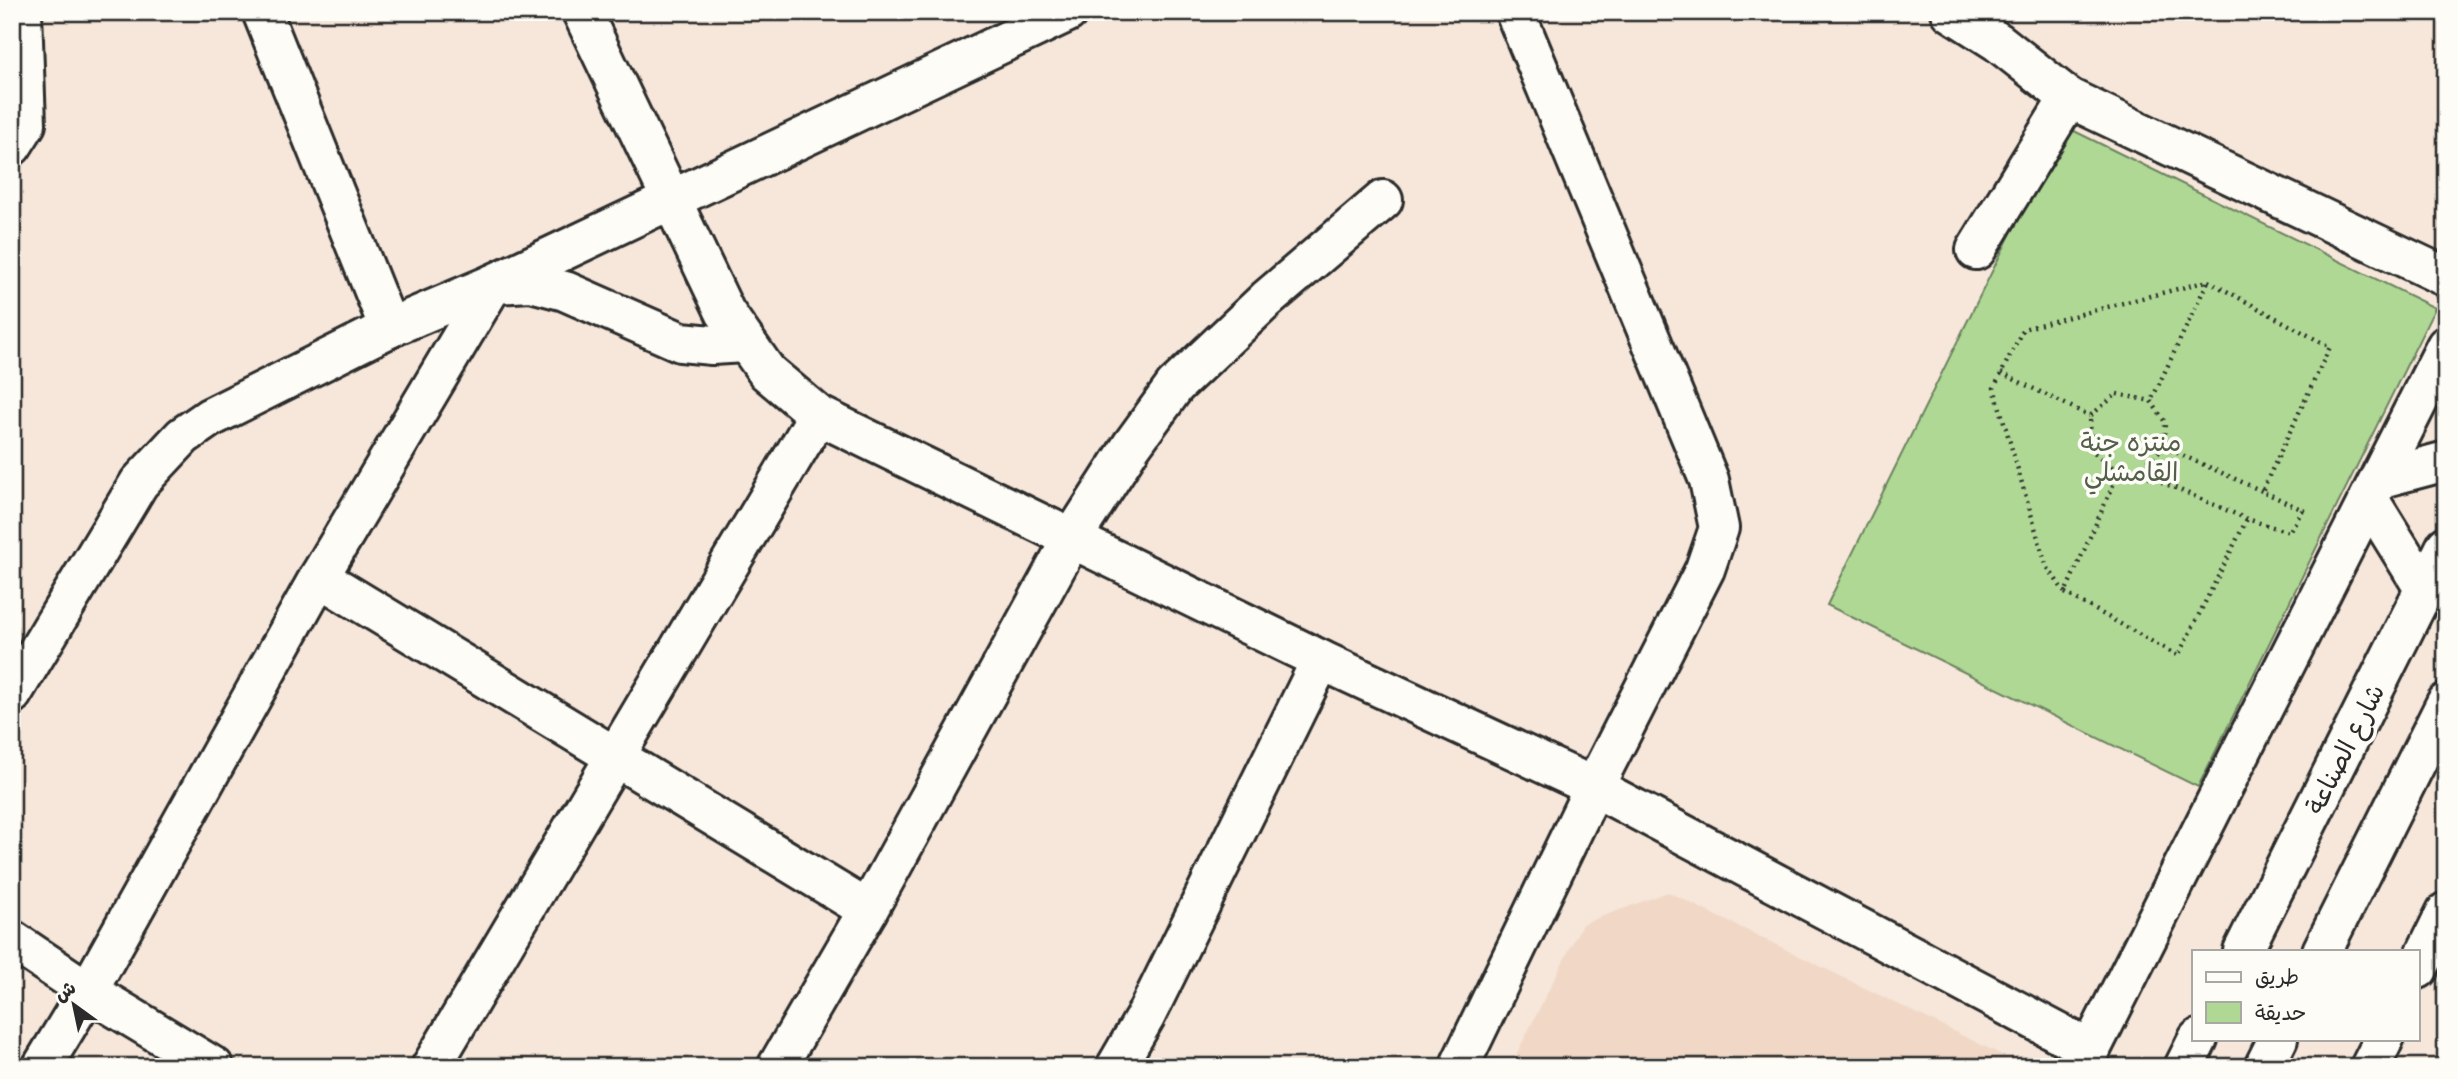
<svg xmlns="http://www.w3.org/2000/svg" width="2458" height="1079" viewBox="0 0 2458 1079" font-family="Sriracha,'Playpen Sans Arabic',sans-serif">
<rect width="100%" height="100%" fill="#f6e7da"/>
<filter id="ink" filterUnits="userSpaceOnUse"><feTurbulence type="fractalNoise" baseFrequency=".0143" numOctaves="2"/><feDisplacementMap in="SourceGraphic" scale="14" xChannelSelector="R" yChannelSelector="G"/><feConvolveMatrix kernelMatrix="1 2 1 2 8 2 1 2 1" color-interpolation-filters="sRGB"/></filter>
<g filter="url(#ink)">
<polygon fill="#f1d8c6" points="1668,892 2027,1067 1510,1067 1582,924"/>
<polygon fill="#afd895" stroke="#6d8260" stroke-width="2" points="2064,126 2435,308 2198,787 1827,605"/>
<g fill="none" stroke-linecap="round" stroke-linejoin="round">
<g stroke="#2b2b2b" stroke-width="44">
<g id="minor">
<polyline points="262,12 389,328"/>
<polyline points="582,12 725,312 767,372 818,415 1321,660 1594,787 2091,1050"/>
<polyline points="1951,12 1998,42 2069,98 2446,277"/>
<polyline points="12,146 26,124 22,12"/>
<polyline points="1976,250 2069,98"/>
<polyline points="319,577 868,910"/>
<polyline points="12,694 139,483 183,436 209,418 389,328 493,284 531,282 565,291 681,342 712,345 744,343"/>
<polyline points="12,940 88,991 214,1067"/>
<polyline points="2418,969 2446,912"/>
<polyline points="42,1067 88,991 319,577 493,284 1068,12"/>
<polyline points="431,1067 818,415"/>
<polyline points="777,1067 868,910 1071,540 1132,445 1175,386 1267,299 1383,200"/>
<polyline points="1116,1067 1145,1017 1321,660"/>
<polyline points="1459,1067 1594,787 1705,569 1719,528 1709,480 1515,12"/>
<polyline points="2082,1067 2446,346"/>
<polyline points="2370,1067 2384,1039"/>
</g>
</g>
<g stroke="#2b2b2b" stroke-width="44">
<g id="tertiary">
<polyline points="2382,478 2446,461"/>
<polyline points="2370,501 2425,590"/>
<polyline points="2243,951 2446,546"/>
<polyline points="2322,951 2446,703"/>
<polyline points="2184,1067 2198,1039"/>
<polyline points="2264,1067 2278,1039"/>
</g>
</g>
<g stroke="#2b2b2b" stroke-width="4.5" stroke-dasharray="2 5" stroke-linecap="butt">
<polyline points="2001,373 2090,416"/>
<polygon points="2117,394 2151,401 2165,422 2164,447 2136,471 2119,472 2091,451 2090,416"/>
<polyline points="2164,447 2262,491"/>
<polyline points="2136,471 2247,519 2289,532 2303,510 2262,491 2330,347 2208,281"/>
<polyline points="2119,472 2065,593 2046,565 1994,388 2023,329 2208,281 2151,401"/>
<polyline points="2065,593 2178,656 2247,519"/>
</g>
<use href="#minor" stroke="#fdfcf7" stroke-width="38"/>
<use href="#tertiary" stroke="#fdfcf7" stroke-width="38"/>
</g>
</g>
<g text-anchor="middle" stroke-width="7" stroke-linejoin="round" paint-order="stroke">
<g font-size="26" fill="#535f4b" stroke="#fdfcf7">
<text x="2131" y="451">منتزه جنة<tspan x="2131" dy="30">القامشلي</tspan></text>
</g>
<g font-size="26" fill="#2b2b2b" stroke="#fdfcf7">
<text transform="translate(2345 749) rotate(-63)" y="9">شارع الصناعة</text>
</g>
</g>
<rect width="2458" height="1079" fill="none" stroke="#fdfcf7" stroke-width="42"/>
<rect x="21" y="21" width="2416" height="1037" fill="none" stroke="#2b2b2b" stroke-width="2.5" filter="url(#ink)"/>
<rect x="2192" y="950" width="228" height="91" fill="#fdfcf7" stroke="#a9a8a5" stroke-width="2"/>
<rect x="2206" y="972" width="35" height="10" fill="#fdfcf7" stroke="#a9a8a5" stroke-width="2"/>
<text x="2255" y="984" font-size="21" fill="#2b2b2b">طريق</text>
<rect x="2206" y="1002" width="35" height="21" fill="#afd895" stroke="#a9a8a5" stroke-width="2"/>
<text x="2255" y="1020" font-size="21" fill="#2b2b2b">حديقة</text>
<g transform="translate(74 1005) rotate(327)" stroke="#fdfcf7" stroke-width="5" paint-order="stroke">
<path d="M0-5L12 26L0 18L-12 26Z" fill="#2b2b2b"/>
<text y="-10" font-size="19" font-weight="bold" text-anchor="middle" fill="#2b2b2b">ش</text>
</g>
</svg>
